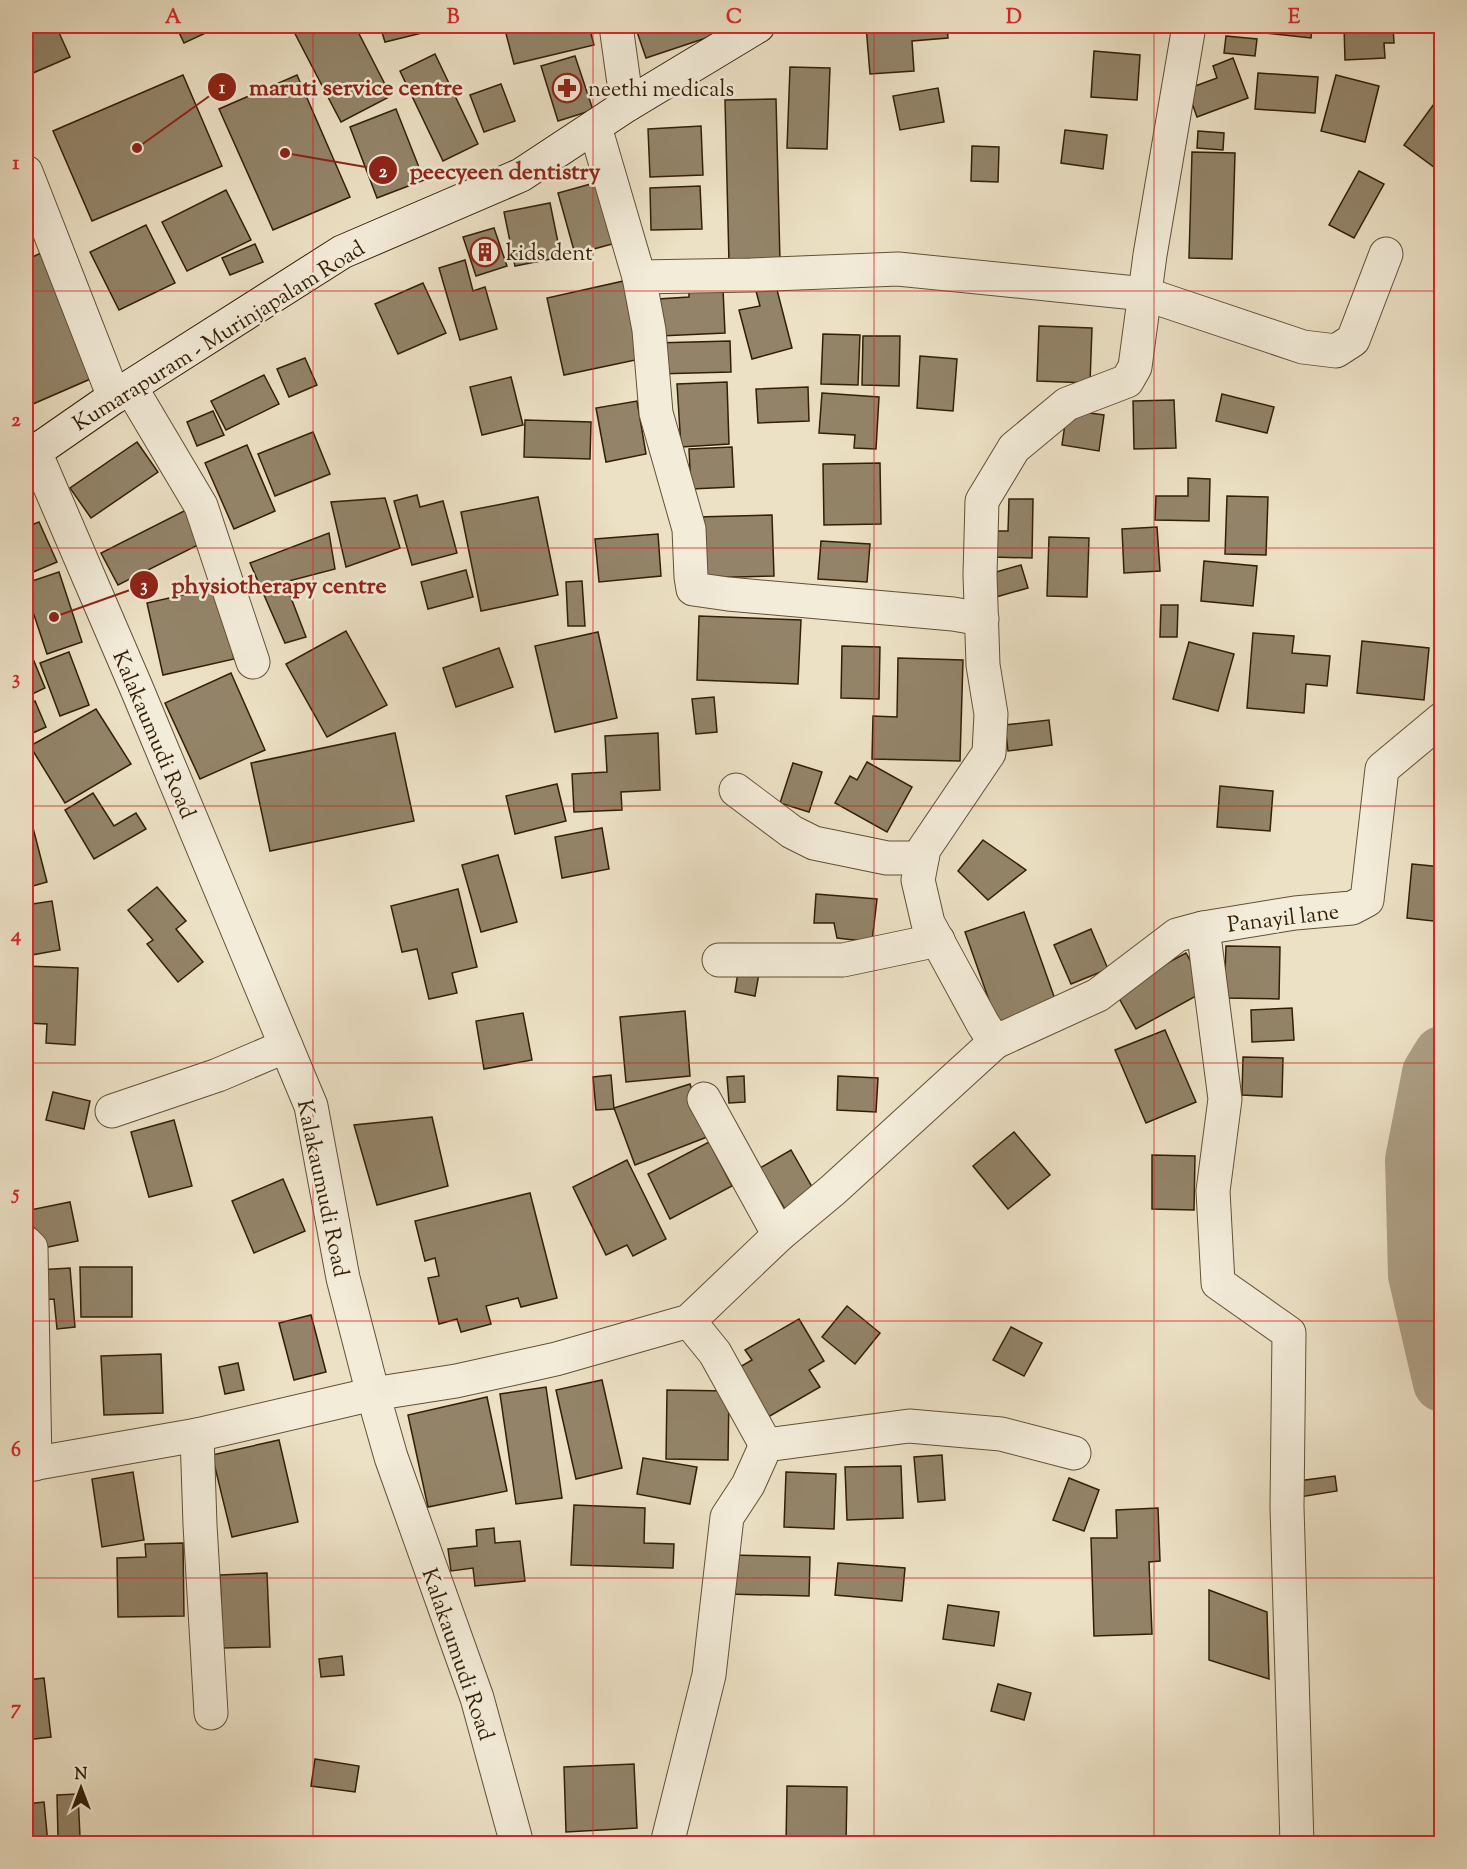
<svg xmlns="http://www.w3.org/2000/svg" width="1467" height="1869" viewBox="0 0 1467 1869" font-family="'Sorts Mill Goudy',serif">
<rect width="100%" height="100%" fill="#ece1c5"/>
<filter id="stains"><feTurbulence type="fractalNoise" baseFrequency=".00333" numOctaves="4"/><feColorMatrix values="0 0 0 0 .2 0 0 0 0 .09 0 0 0 0 .02 0 0 0 .5 -.17"/></filter>
<radialGradient id="worn" r=".72"><stop offset=".6" stop-color="#630" stop-opacity="0"/><stop offset="1" stop-color="#630" stop-opacity=".3"/></radialGradient>
<g fill="none" stroke-linecap="round" stroke-linejoin="round">
<polyline stroke="#ad9f84" stroke-width="58" points="1442,1055 1431,1073 1414,1160 1417,1275 1442,1383"/>
</g>
<g fill="#938469" stroke="#331f05" stroke-width="1.5">
<polygon points="26,26 56,26 70,57 26,76"/>
<polygon points="176,26 207,26 210,31 184,43"/>
<polygon points="291,26 355,26 391,96 341,122"/>
<polygon points="380,26 420,26 422,33 385,42"/>
<polygon points="504,26 589,26 594,45 514,64"/>
<polygon points="635,26 711,26 715,35 646,58"/>
<polygon points="866,26 947,26 948,38 912,41 914,71 870,74"/>
<polygon points="1004,26 1104,26 1104,27"/>
<polygon points="1106,26 1153,26 1153,32 1106,30"/>
<polygon points="1199,26 1312,26 1311,38"/>
<polygon points="1344,26 1393,26 1394,43 1384,43 1385,58 1345,60"/>
<polygon points="1226,36 1257,39 1255,56 1224,53"/>
<polygon points="1094,51 1140,55 1137,100 1091,97"/>
<polygon points="435,54 478,144 443,161 400,71"/>
<polygon points="575,56 593,110 558,121 541,66"/>
<polygon points="1233,58 1248,98 1197,117 1187,89 1217,78 1213,66"/>
<polygon points="790,67 830,68 827,149 787,148"/>
<polygon points="1258,73 1318,77 1315,113 1255,109"/>
<polygon points="183,75 222,166 92,221 53,131"/>
<polygon points="297,75 350,197 273,230 219,109"/>
<polygon points="1336,75 1379,86 1365,142 1321,131"/>
<polygon points="501,84 515,121 484,132 470,95"/>
<polygon points="938,88 944,122 900,130 893,96"/>
<polygon points="1442,93 1442,173 1404,145"/>
<polygon points="776,99 780,262 729,263 725,100"/>
<polygon points="396,109 424,180 377,198 350,127"/>
<polygon points="701,126 703,175 650,177 648,129"/>
<polygon points="1065,130 1107,135 1103,169 1061,163"/>
<polygon points="1198,131 1224,133 1223,150 1197,148"/>
<polygon points="972,146 999,147 998,182 971,181"/>
<polygon points="1192,152 1235,153 1232,259 1189,258"/>
<polygon points="1359,171 1384,184 1354,238 1329,225"/>
<polygon points="598,182 616,243 575,254 558,193"/>
<polygon points="700,186 702,229 651,230 650,188"/>
<polygon points="226,190 251,240 187,271 162,222"/>
<polygon points="550,203 561,257 515,266 504,212"/>
<polygon points="146,225 175,283 119,310 90,252"/>
<polygon points="494,228 507,266 476,276 463,237"/>
<polygon points="255,244 263,262 230,275 222,258"/>
<polygon points="41,253 95,377 26,407 26,260"/>
<polygon points="465,260 473,291 485,287 497,329 460,340 439,268"/>
<polygon points="628,280 645,358 564,375 547,298"/>
<polygon points="423,283 446,333 398,354 375,304"/>
<polygon points="776,286 792,348 752,359 739,310 760,306 756,291"/>
<polygon points="723,289 725,333 660,336 658,299 689,297 689,291"/>
<polygon points="1039,326 1092,328 1090,383 1037,381"/>
<polygon points="823,334 860,335 858,385 821,384"/>
<polygon points="863,336 900,336 899,386 862,385"/>
<polygon points="730,341 731,372 655,374 654,343"/>
<polygon points="920,356 957,359 953,411 917,408"/>
<polygon points="305,358 317,385 289,397 277,369"/>
<polygon points="264,375 279,404 226,430 211,401"/>
<polygon points="511,377 523,425 482,435 470,387"/>
<polygon points="727,382 729,444 681,447 677,384"/>
<polygon points="808,387 809,421 758,423 756,389"/>
<polygon points="822,393 879,397 876,449 854,448 855,435 819,433"/>
<polygon points="1222,394 1274,407 1267,433 1216,421"/>
<polygon points="1174,400 1176,448 1134,449 1133,401"/>
<polygon points="637,401 646,454 606,462 596,408"/>
<polygon points="1067,410 1104,415 1099,451 1062,445"/>
<polygon points="213,411 224,435 197,446 187,422"/>
<polygon points="525,420 591,422 590,459 524,457"/>
<polygon points="313,432 330,474 275,496 258,454"/>
<polygon points="137,442 158,472 91,518 70,488"/>
<polygon points="247,445 275,511 234,529 205,463"/>
<polygon points="732,447 734,487 691,489 689,449"/>
<polygon points="880,463 881,524 824,525 823,464"/>
<polygon points="1188,478 1210,479 1209,521 1155,520 1156,496 1188,496"/>
<polygon points="417,495 420,507 443,501 457,553 412,565 394,501"/>
<polygon points="1227,496 1268,497 1266,555 1225,554"/>
<polygon points="538,497 558,595 481,611 461,512"/>
<polygon points="385,498 400,548 346,567 331,502"/>
<polygon points="1009,499 1033,499 1032,558 991,557 992,531 1008,531"/>
<polygon points="186,510 202,543 118,585 101,553"/>
<polygon points="772,515 774,576 699,578 697,517"/>
<polygon points="39,522 57,562 26,575 26,527"/>
<polygon points="1157,527 1160,571 1124,573 1122,529"/>
<polygon points="329,533 335,569 285,582 306,637 285,643 250,563"/>
<polygon points="658,534 661,576 599,582 595,539"/>
<polygon points="1049,537 1089,538 1087,597 1047,596"/>
<polygon points="821,541 870,544 867,582 818,579"/>
<polygon points="1204,561 1257,566 1253,606 1201,601"/>
<polygon points="1021,565 1028,588 996,597 989,574"/>
<polygon points="466,570 473,597 428,609 421,582"/>
<polygon points="59,572 82,642 47,654 26,591 26,583"/>
<polygon points="582,581 585,626 568,626 566,582"/>
<polygon points="218,587 234,659 163,675 147,603"/>
<polygon points="1161,605 1178,605 1177,637 1160,637"/>
<polygon points="699,616 801,620 798,684 697,680"/>
<polygon points="346,631 387,705 327,737 286,664"/>
<polygon points="598,632 617,718 555,732 535,646"/>
<polygon points="1253,633 1294,636 1292,653 1330,656 1327,686 1306,684 1304,713 1247,708"/>
<polygon points="1362,641 1429,648 1424,700 1357,693"/>
<polygon points="1189,642 1234,654 1218,711 1173,699"/>
<polygon points="842,646 880,647 879,699 841,698"/>
<polygon points="499,648 513,687 456,707 443,668"/>
<polygon points="29,649 45,688 26,697 26,651"/>
<polygon points="69,652 89,705 60,716 40,663"/>
<polygon points="898,658 963,660 960,761 872,759 873,716 897,717"/>
<polygon points="231,673 265,750 200,779 165,703"/>
<polygon points="714,697 717,732 696,734 692,699"/>
<polygon points="35,701 46,727 26,736 26,706"/>
<polygon points="96,709 131,764 65,803 30,746"/>
<polygon points="1049,720 1052,745 1008,751 1005,725"/>
<polygon points="395,733 414,821 270,851 251,763"/>
<polygon points="658,733 660,790 621,792 622,810 574,812 572,774 607,772 605,736"/>
<polygon points="867,762 912,787 887,832 835,803 850,776 857,780"/>
<polygon points="793,763 822,772 809,812 780,803"/>
<polygon points="557,784 566,821 515,834 506,796"/>
<polygon points="1220,786 1273,791 1270,831 1217,827"/>
<polygon points="93,793 114,826 136,813 146,829 94,859 65,810"/>
<polygon points="32,824 47,882 26,888 26,825"/>
<polygon points="602,828 609,869 562,878 555,837"/>
<polygon points="983,840 1026,870 988,900 958,871"/>
<polygon points="498,855 517,922 481,932 462,865"/>
<polygon points="1412,864 1442,867 1442,922 1407,918"/>
<polygon points="157,887 186,921 176,929 203,962 178,982 147,944 153,940 128,910"/>
<polygon points="458,889 477,967 452,973 457,993 429,999 417,949 402,952 391,906"/>
<polygon points="816,894 877,899 872,942 837,938 834,923 814,923"/>
<polygon points="52,901 60,950 26,956 26,905"/>
<polygon points="1024,912 1056,1002 997,1023 965,932"/>
<polygon points="1091,929 1108,969 1071,984 1054,945"/>
<polygon points="1226,946 1280,947 1279,999 1224,998"/>
<polygon points="1186,953 1207,990 1136,1029 1115,991"/>
<polygon points="739,965 760,968 755,996 735,992"/>
<polygon points="26,966 78,968 75,1045 46,1043 47,1024 26,1023"/>
<polygon points="1292,1008 1294,1040 1252,1042 1251,1010"/>
<polygon points="685,1011 690,1076 626,1082 620,1017"/>
<polygon points="523,1013 532,1060 484,1069 476,1021"/>
<polygon points="1165,1030 1196,1102 1146,1123 1115,1050"/>
<polygon points="1243,1057 1283,1058 1282,1097 1242,1095"/>
<polygon points="611,1075 614,1109 596,1110 593,1077"/>
<polygon points="744,1076 745,1102 729,1103 727,1077"/>
<polygon points="838,1076 878,1078 876,1112 837,1110"/>
<polygon points="690,1084 707,1137 635,1165 614,1108"/>
<polygon points="53,1092 90,1101 84,1129 46,1120"/>
<polygon points="432,1117 448,1186 377,1205 354,1125"/>
<polygon points="174,1120 192,1186 149,1197 131,1132"/>
<polygon points="1014,1132 1050,1175 1008,1209 973,1166"/>
<polygon points="709,1142 732,1186 670,1219 648,1174"/>
<polygon points="791,1150 816,1194 786,1211 760,1168"/>
<polygon points="1152,1155 1195,1156 1194,1210 1152,1209"/>
<polygon points="627,1160 666,1239 633,1256 627,1245 606,1255 573,1187"/>
<polygon points="283,1179 305,1231 254,1253 232,1201"/>
<polygon points="530,1193 557,1298 521,1307 518,1298 486,1306 491,1324 461,1332 457,1319 439,1324 428,1278 439,1276 435,1258 425,1261 415,1221"/>
<polygon points="70,1202 78,1241 38,1249 30,1210"/>
<polygon points="80,1267 132,1267 132,1317 81,1317"/>
<polygon points="70,1268 75,1327 57,1329 54,1299 39,1300 36,1270"/>
<polygon points="847,1306 880,1333 855,1364 822,1337"/>
<polygon points="311,1315 326,1372 294,1380 279,1323"/>
<polygon points="799,1319 824,1361 809,1370 820,1387 763,1420 733,1371 752,1360 745,1350"/>
<polygon points="1011,1327 1042,1343 1024,1376 993,1360"/>
<polygon points="161,1354 163,1413 104,1415 101,1356"/>
<polygon points="238,1363 244,1390 225,1394 219,1367"/>
<polygon points="602,1380 622,1468 576,1479 556,1390"/>
<polygon points="546,1387 562,1498 516,1504 500,1394"/>
<polygon points="667,1390 729,1391 728,1460 666,1459"/>
<polygon points="487,1397 507,1491 428,1507 408,1415"/>
<polygon points="279,1440 298,1522 232,1537 212,1455"/>
<polygon points="942,1455 945,1500 918,1502 914,1457"/>
<polygon points="643,1458 697,1467 690,1504 637,1494"/>
<polygon points="901,1466 903,1518 847,1520 845,1467"/>
<polygon points="133,1472 144,1540 102,1547 92,1479"/>
<polygon points="786,1472 836,1474 834,1529 784,1527"/>
<polygon points="1335,1476 1337,1491 1300,1497 1298,1481"/>
<polygon points="1069,1478 1099,1490 1084,1531 1053,1520"/>
<polygon points="574,1505 645,1508 644,1543 674,1544 673,1568 571,1565"/>
<polygon points="1158,1508 1160,1561 1149,1562 1152,1634 1094,1636 1091,1538 1117,1538 1116,1510"/>
<polygon points="494,1528 495,1543 520,1541 525,1581 475,1586 473,1568 451,1571 448,1549 477,1546 476,1530"/>
<polygon points="183,1543 184,1616 118,1617 117,1558 146,1557 145,1544"/>
<polygon points="729,1555 810,1557 809,1596 728,1594"/>
<polygon points="838,1563 905,1568 902,1601 835,1595"/>
<polygon points="267,1573 270,1647 223,1648 220,1575"/>
<polygon points="1209,1590 1267,1612 1269,1679 1209,1660"/>
<polygon points="948,1605 999,1612 994,1646 943,1639"/>
<polygon points="342,1656 344,1675 321,1677 319,1659"/>
<polygon points="44,1678 51,1737 26,1740 26,1680"/>
<polygon points="998,1684 1031,1693 1024,1720 991,1711"/>
<polygon points="315,1759 359,1766 355,1792 311,1786"/>
<polygon points="634,1764 637,1828 566,1832 564,1767"/>
<polygon points="787,1786 847,1787 846,1844 786,1844"/>
<polygon points="78,1794 80,1837 58,1837 57,1795"/>
<polygon points="44,1802 48,1844 26,1844 26,1804"/>
<rect x="1407" y="1838" width="32" height="6"/>
</g>
<g fill="none" stroke-linecap="round" stroke-linejoin="round">
<g stroke="#615035" stroke-width="35">
<g id="minor">
<polyline points="616,26 627,105"/>
<polyline points="1189,26 1150,255 1135,367 1127,381 1067,404 1014,448 982,501 980,575 983,665 991,714 989,753 924,849 918,880 928,923 983,1024 995,1042 1098,995 1177,935 1203,928 1295,913 1352,908 1367,900 1382,769 1442,719"/>
<polyline points="595,127 639,277 649,330 656,413 689,529 691,577 693,589 728,594 953,614 982,619"/>
<polyline points="26,172 114,397"/>
<polyline points="639,277 751,275 898,269 1145,294 1303,347 1336,351 1353,340 1386,254"/>
<polyline points="131,388 201,506 253,662"/>
<polyline points="736,790 792,832 814,843 887,858 922,858"/>
<polyline points="1203,928 1225,1099 1213,1191 1218,1283 1289,1333 1287,1507 1297,1844"/>
<polyline points="719,960 843,960 938,940"/>
<polyline points="704,1099 779,1235"/>
<polyline points="112,1111 218,1075 286,1046"/>
<polyline points="26,1243 31,1248 35,1464"/>
<polyline points="689,1321 715,1353 766,1445"/>
<polyline points="197,1435 200,1525 211,1713"/>
<polyline points="26,1465 197,1435 373,1394 456,1381 556,1359 689,1321 779,1235 833,1190 995,1042"/>
<polyline points="667,1844 709,1675 727,1517 748,1485 766,1445 909,1426 1001,1434 1074,1453"/>
</g>
</g>
<g stroke="#615035" stroke-width="35">
<polyline id="tertiary" points="35,452 136,687 311,1106 343,1278 373,1394 391,1457 477,1698 517,1844"/>
</g>
<g stroke="#331f05" stroke-width="35">
<polyline id="secondary" points="26,458 114,397 342,252 521,175 627,105 758,26"/>
</g>
<use href="#minor" stroke="#f3ecd9" stroke-width="33"/>
<use href="#tertiary" stroke="#f3ecd9" stroke-width="33"/>
<use href="#secondary" stroke="#f3ecd9" stroke-width="33"/>
</g>
<path fill="none" stroke="#d62828" stroke-width="1.5" stroke-opacity="0.55" d="M 313,26 L 313,1844M 593,26 L 593,1844M 874,26 L 874,1844M 1154,26 L 1154,1844M 26,291 L 1442,291M 26,548 L 1442,548M 26,806 L 1442,806M 26,1063 L 1442,1063M 26,1321 L 1442,1321M 26,1578 L 1442,1578"/>
<defs>
<g id="pharmacy-ring" transform="scale(1.5)"><circle r="9.5" fill="#f3ecd9" stroke="#8f2418" stroke-width="1.5"/><path d="M-2-6h4v4h4v4h-4v4h-4v-4h-4v-4h4Z" fill="#8f2418"/></g>
<g id="building-ring" transform="scale(1.5)"><circle r="9.5" fill="#f3ecd9" stroke="#8f2418" stroke-width="1.5"/><path d="M-4-6H4V6H1V3H-1V6H-4ZM-2.5-4.3h1.7v1.8h-1.7ZM.8-4.3h1.7v1.8H.8ZM-2.5-1h1.7V.8h-1.7ZM.8-1h1.7V.8H.8Z" fill="#8f2418"/></g>
</defs>
<g fill-rule="evenodd">
<use href="#pharmacy-ring" x="567" y="88"/>
<use href="#building-ring" x="485" y="252"/>
</g>
<g text-anchor="middle" stroke-width="5" stroke-linejoin="round" paint-order="stroke">
<g font-size="22" fill="#331f05" stroke="#f3ecd9" text-anchor="start">
<text x="588" y="96">neethi medicals</text>
<text x="506" y="260">kids dent</text>
</g>
<g font-size="22" fill="#331f05" stroke="#f3ecd9">
<text transform="translate(218 335) rotate(-32)" y="8">Kumarapuram - Murinjapalam Road</text>
<text transform="translate(155 734) rotate(67)" y="8">Kalakaumudi Road</text>
<text transform="translate(1283 917) rotate(-7)" y="8">Panayil lane</text>
<text transform="translate(324 1188) rotate(78)" y="8">Kalakaumudi Road</text>
<text transform="translate(459 1654) rotate(71)" y="8">Kalakaumudi Road</text>
</g>
</g>
<path fill="none" stroke="#8f2418" stroke-width="2" d="M137 148L222 87M285 153L383 170M54 617L144 585"/>
<g fill="#8f2418" stroke="#f3ecd9" stroke-width="2">
<circle cx="137" cy="148" r="6"/>
<circle cx="285" cy="153" r="6"/>
<circle cx="54" cy="617" r="6"/>
<circle cx="222" cy="87" r="15"/>
<circle cx="383" cy="170" r="15"/>
<circle cx="144" cy="585" r="15"/>
</g>
<g font-size="18" text-anchor="middle" font-weight="bold" fill="#fff">
<text x="222" y="93">1</text>
<text x="383" y="177">2</text>
<text x="144" y="591">3</text>
</g>
<g font-size="24" text-anchor="middle" font-weight="bold" fill="#8f2418" stroke="#f3ecd9" stroke-width="5" stroke-linejoin="round" paint-order="stroke">
<text x="356" y="95">maruti service centre</text>
<text x="505" y="179">peecyeen dentistry</text>
<text x="279" y="593">physiotherapy centre</text>
</g>
<rect width="1467" height="1869" fill="none" stroke="#ece1c5" stroke-width="66"/>
<g transform="translate(81 1788)" stroke="#f3ecd9" stroke-width="4.5" paint-order="stroke">
<path d="M0-4.5L10 22L0 15L-10 22Z" fill="#331f05"/>
<text y="-9" font-size="16" font-weight="bold" text-anchor="middle" fill="#331f05">N</text>
</g>
<rect x="33" y="33" width="1401" height="1803" fill="none" stroke="#d62828" stroke-width="2"/>
<g font-size="20" text-anchor="middle" font-weight="bold" fill="#d62828">
<text x="173" y="23">A</text>
<text x="453" y="23">B</text>
<text x="734" y="23">C</text>
<text x="1014" y="23">D</text>
<text x="1294" y="23">E</text>
<text x="16" y="169">1</text>
<text x="16" y="426">2</text>
<text x="16" y="684">3</text>
<text x="16" y="941">4</text>
<text x="16" y="1199">5</text>
<text x="16" y="1456">6</text>
<text x="16" y="1714">7</text>
</g>
<rect width="100%" height="100%" filter="url(#stains)"/>
<rect width="100%" height="100%" fill="url(#worn)"/>
</svg>
